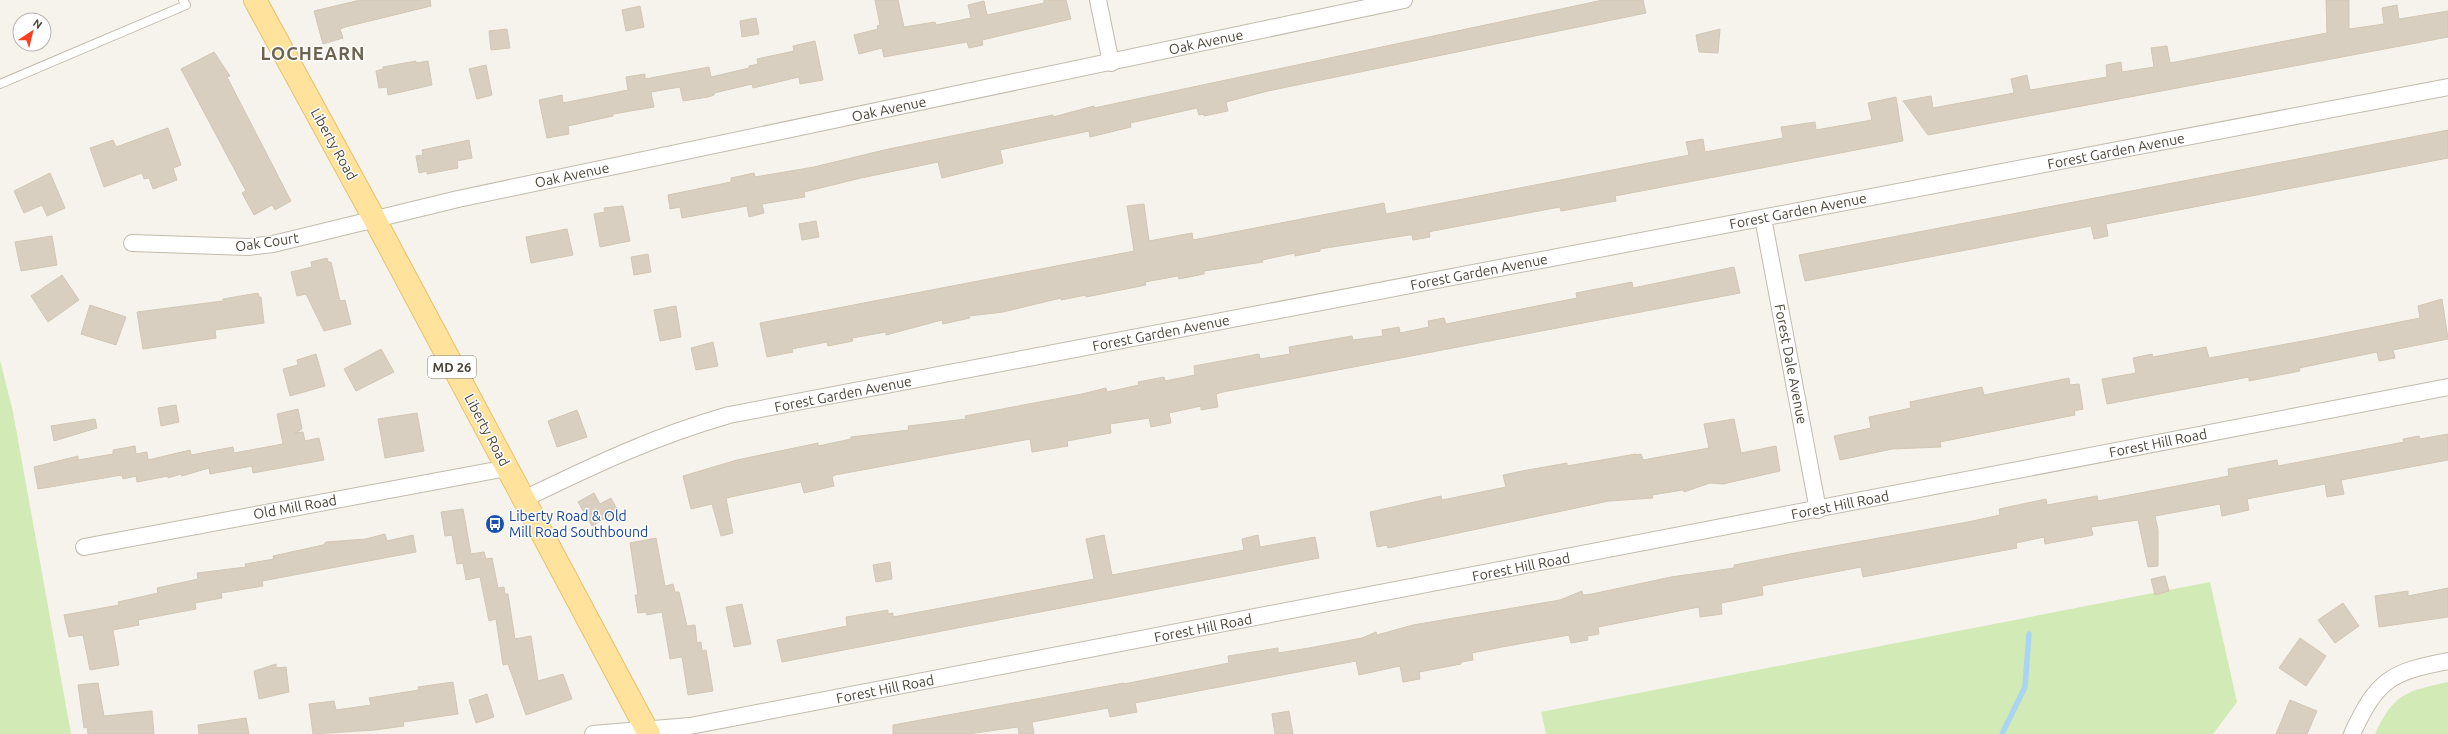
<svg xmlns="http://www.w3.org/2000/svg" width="2448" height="734" viewBox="0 0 2448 734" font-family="Ubuntu,sans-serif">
<rect width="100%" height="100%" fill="#f6f3ec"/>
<g fill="#d2eab5">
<polygon points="0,360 13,412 71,734 0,734"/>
<polygon points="2210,582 2237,702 2213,734 1546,734 1541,712"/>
<path d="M 2448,682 L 2448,734 L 2375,734 C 2394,693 2407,691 2448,682 Z"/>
</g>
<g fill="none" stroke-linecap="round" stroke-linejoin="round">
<polyline stroke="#a9d4f2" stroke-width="5.5" points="2002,734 2025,687 2029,634"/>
</g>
<g fill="#d8cfc1" stroke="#d3c7b4">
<polygon points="360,0 430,0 431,6 345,27 340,29 343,38 323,44 314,11"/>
<polygon points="875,0 898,0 904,27 935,22 936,25 971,18 968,5 984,1 987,15 1044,3 1044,0 1066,0 1071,19 982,40 983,45 969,48 967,42 884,57 882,48 859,54 854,35 878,29 877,26 880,25"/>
<polygon points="1603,0 1643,0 1646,13 1268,91 1226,102 1228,111 1204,116 1204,114 1199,115 1197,108 1130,123 1131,127 1090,137 1089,131 1000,150 1003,163 942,178 938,162 861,178 804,192 805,197 762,204 764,213 749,217 747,206 682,218 680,207 670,209 668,195 731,182 731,178 754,173 755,177 814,167 884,150 1053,115 1053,117 1094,106 1094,108"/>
<polygon points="2326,0 2349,0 2349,29 2384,24 2382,8 2397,5 2399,19 2448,11 2448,37 1928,135 1903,101 1931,96 1933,108 2014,93 2011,79 2027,75 2030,90 2107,77 2106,65 2121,62 2122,72 2154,67 2151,48 2167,46 2170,63 2327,33"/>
<polygon points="640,6 644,27 626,31 622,10"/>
<polygon points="756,18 759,34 742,37 740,21"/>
<polygon points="507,29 510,48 491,50 489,31"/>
<polygon points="1720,29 1718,53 1699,52 1696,35"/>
<polygon points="815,41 823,80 800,84 799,77 753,88 752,84 714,93 714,95 708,97 683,101 680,87 651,92 654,107 613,114 613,116 568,126 569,134 547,138 539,100 562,95 563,103 628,90 626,77 645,74 645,79 709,67 711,77 749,68 749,66 758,64 757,59 794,51 793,46"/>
<polygon points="214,52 230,76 227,77 291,201 275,210 272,205 254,215 242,193 246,191 181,69"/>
<polygon points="416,61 416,63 428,61 432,85 388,95 387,87 379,88 376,71 383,69 383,67"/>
<polygon points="486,65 492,95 477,99 469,69"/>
<polygon points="1896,97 1903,141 1615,196 1616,201 1561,211 1560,207 1433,231 1429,232 1430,237 1413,240 1412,235 1409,235 1320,249 1320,251 1295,256 1295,253 1262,260 1263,262 1204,271 1204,274 1179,279 1178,276 1145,282 1146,285 1086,297 1086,295 1061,300 1061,298 1003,312 969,316 970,318 943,324 942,320 886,335 886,332 852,338 853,341 828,346 827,342 792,349 793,352 767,357 760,323 1134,251 1127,206 1144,204 1149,241 1192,233 1193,240 1384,203 1386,214 1689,155 1686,142 1703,139 1705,152 1783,138 1781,127 1815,122 1816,130 1872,120 1868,103"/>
<polygon points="168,128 181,165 173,168 177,180 153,189 149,178 144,179 142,173 104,187 90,148 113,140 116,147"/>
<polygon points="2448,130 2448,158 2106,224 2108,236 2094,239 2091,226 1805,281 1799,255"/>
<polygon points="469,140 472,158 457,161 458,168 427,174 427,171 419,173 416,156 423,155 422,150"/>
<polygon points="50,173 65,208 47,216 42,205 24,213 14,191"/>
<polygon points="623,206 630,241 600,247 594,214 605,212 604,208"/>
<polygon points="816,221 819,237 802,240 799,224"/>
<polygon points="567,229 573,255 531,263 526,237"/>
<polygon points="52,236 57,265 21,271 15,242"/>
<polygon points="648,254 651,272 634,275 631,257"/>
<polygon points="327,258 328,262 331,262 340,301 345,300 351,324 324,331 306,294 297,296 291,272 312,267 311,262"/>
<polygon points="1734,267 1740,293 1223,392 1216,394 1218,407 1201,410 1201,406 1169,413 1171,423 1151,427 1149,418 1110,424 1111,433 1067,441 1068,446 1032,452 1030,439 835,475 832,477 834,486 804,493 801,482 726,498 733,533 721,536 712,504 691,509 683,476 737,460 818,443 818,446 851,439 851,437 909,430 908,426 966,419 965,416 1082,394 1106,388 1107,392 1139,385 1138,382 1164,377 1165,381 1195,375 1194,366 1259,354 1260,359 1290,354 1289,347 1312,343 1352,336 1353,340 1383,336 1382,330 1399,327 1400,333 1429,327 1428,321 1444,318 1446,324 1577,298 1576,293 1632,282 1633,288"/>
<polygon points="62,275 79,300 48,322 31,296"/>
<polygon points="258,293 259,297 261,297 264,323 215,330 216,338 143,349 137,312 223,301 223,299"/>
<polygon points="2442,299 2448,339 2393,350 2395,358 2379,361 2377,352 2299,368 2300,371 2249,381 2249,377 2107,404 2102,379 2136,373 2133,358 2152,354 2153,357 2206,347 2209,358 2314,339 2420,318 2418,306"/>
<polygon points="90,305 126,317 116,345 81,334"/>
<polygon points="676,306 681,337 660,341 654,310"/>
<polygon points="713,342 718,366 696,370 691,348"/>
<polygon points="381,349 394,372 356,391 344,369"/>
<polygon points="316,354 325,386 290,396 283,369 298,365 297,360"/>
<polygon points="2069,378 2070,385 2079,384 2083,409 2074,411 2075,415 1940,442 1941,447 1892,449 1840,460 1834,436 1871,428 1869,417 1911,408 1910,402 1982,387 1984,395"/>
<polygon points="176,405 179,422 161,426 158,408"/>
<polygon points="298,409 302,429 295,433 303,432 305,441 319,438 324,460 253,473 252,466 210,474 209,468 182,476 181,474 168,478 168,476 137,482 136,476 123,479 122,475 38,489 34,467 78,456 78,460 113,454 113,450 135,446 136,454 147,452 148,460 190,450 191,455 233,447 234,453 283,444 277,414"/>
<polygon points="577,410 587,437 557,447 548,421"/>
<polygon points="417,413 424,451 385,458 378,419"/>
<polygon points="95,419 97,428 54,441 51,426"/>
<polygon points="1734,419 1741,453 1776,446 1780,471 1723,484 1710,483 1684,492 1683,490 1652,495 1653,498 1609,501 1388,548 1387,545 1377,547 1370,512 1441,496 1442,500 1506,487 1503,475 1522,471 1567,463 1567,466 1636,454 1636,455 1641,454 1643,460 1709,448 1704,424"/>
<polygon points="2448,434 2448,460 2341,480 2344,494 2327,497 2325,484 2247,499 2249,510 2222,516 2220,504 2155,516 2158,530 2158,566 2148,567 2138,520 2091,527 2093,535 2045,544 2044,537 2016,543 2017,548 1863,577 1861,567 1762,586 1763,595 1721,603 1722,614 1700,617 1699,607 1598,627 1599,634 1587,636 1588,640 1571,643 1569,635 1502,647 1472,653 1473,660 1461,662 1461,664 1419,672 1420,679 1403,682 1400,666 1359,675 1356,661 1135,703 1137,712 1110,717 1108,708 1032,722 1034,734 1019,734 1018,727 968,734 893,734 893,725 1124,683 1124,684 1229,663 1228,656 1278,648 1278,653 1309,648 1362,638 1376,632 1377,635 1413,625 1560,600 1582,591 1583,595 1592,594 1671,577 1734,568 1734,565 1795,553 1968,522 2000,515 1999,509 2046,499 2047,505 2097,496 2098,501 2229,476 2228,469 2277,460 2278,466 2404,442 2403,439 2419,436 2420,439"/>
<polygon points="594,493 600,504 611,498 618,511 592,526 578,502"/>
<polygon points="463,509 471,554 484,552 486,559 492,558 498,588 504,587 505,594 508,594 515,639 531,636 538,681 563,674 572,699 526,715 508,664 503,665 496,619 489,621 480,577 466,580 463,563 457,564 452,535 445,536 441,512"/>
<polygon points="385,534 387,541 413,535 416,552 262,581 263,586 221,593 222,598 195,603 196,609 138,620 139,625 113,630 119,665 90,670 83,635 69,637 64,615 119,605 118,602 158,593 157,588 198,579 197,573 246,567 245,564 274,559 273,556 323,545 326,542 366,539"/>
<polygon points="1104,535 1112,575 1244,550 1242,539 1258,535 1260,547 1315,537 1319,558 782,662 777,640 847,626 846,617 888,610 888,614 893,613 893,617 1094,579 1086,539"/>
<polygon points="656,538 665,586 673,584 675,592 679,592 687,626 695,625 697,643 701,642 702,651 706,650 713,691 688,695 682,657 670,659 662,612 647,615 646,612 638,613 635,595 638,595 630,543"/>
<polygon points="890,562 892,579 876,582 873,565"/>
<polygon points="2165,576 2169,591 2155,595 2151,579"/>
<polygon points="2448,588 2448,617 2379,627 2375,596 2408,591 2408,596"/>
<polygon points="2343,603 2359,626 2335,643 2318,620"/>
<polygon points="742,604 751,644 734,647 726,607"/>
<polygon points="2300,638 2326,656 2306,686 2279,668"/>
<polygon points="276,664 276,668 286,667 289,692 259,699 254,671"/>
<polygon points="453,682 458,714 403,722 404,726 375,730 313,734 309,704 334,701 336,710 371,705 369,698 419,690 418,687"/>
<polygon points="98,683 104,716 152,711 154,734 88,734 87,727 84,728 78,685"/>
<polygon points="487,694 494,717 476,723 469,700"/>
<polygon points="2290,700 2317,711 2307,734 2276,734"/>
<polygon points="1289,711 1293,734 1275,734 1272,714"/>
<polygon points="246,718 249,734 199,734 198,725"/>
</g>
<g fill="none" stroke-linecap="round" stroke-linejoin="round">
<g stroke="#c2bbae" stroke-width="10">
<polyline id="lane" points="0,84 186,5 183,0"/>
</g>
<g stroke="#c2bbae" stroke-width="18">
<g id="street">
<polyline points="1098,0 1111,63"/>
<polyline points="1763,218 1818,510"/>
<polyline points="132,243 248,247 273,244 458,199 1404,0"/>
<path d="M 524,499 C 592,466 655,436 729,415 L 2448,87"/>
<polyline points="84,547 507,468"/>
<polyline points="593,734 690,726 2448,387"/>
<path d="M 2352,734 C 2377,680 2390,672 2448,661"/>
</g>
</g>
<g stroke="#e6c16a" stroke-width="24">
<polyline id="primary" points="255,0 375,220 649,734"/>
</g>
<use href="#lane" stroke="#fff" stroke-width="8"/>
<use href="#street" stroke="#fff" stroke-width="16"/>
<use href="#primary" stroke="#ffe39c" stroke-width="22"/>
</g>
<defs>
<g id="bus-disc" transform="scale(1)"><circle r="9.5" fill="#1a4fb4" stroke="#fff"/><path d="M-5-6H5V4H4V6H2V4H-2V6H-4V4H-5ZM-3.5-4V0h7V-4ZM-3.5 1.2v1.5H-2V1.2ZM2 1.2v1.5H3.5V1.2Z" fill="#fff"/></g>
</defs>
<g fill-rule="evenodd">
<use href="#bus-disc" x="495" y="524"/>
</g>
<g text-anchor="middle" stroke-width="3" stroke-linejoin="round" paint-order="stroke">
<rect fill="#fff" stroke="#817c74" stroke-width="1" x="428" y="356" width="48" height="22" rx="3"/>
<g font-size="13" font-weight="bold" fill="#4b4439">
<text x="452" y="372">MD 26</text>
</g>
<g font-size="14" fill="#4b4439" stroke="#fff">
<text transform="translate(1206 42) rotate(-12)" y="5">Oak Avenue</text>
<text transform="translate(889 109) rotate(-12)" y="5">Oak Avenue</text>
<text transform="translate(334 144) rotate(61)" y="5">Liberty Road</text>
<text transform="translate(2116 151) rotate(-11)" y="5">Forest Garden Avenue</text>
<text transform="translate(572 175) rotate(-12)" y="5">Oak Avenue</text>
<text transform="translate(1798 211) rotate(-11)" y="5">Forest Garden Avenue</text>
<text transform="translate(267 242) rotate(-8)" y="5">Oak Court</text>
<text transform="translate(1479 272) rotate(-11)" y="5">Forest Garden Avenue</text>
<text transform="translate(1161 333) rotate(-11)" y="5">Forest Garden Avenue</text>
<text transform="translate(1791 364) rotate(79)" y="5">Forest Dale Avenue</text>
<text transform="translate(843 394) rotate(-11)" y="5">Forest Garden Avenue</text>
<text transform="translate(487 430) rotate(62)" y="5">Liberty Road</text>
<text transform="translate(2158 443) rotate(-11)" y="5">Forest Hill Road</text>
<text transform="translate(1840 505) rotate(-11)" y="5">Forest Hill Road</text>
<text transform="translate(295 507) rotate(-10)" y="5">Old Mill Road</text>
<text transform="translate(1521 567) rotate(-11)" y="5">Forest Hill Road</text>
<text transform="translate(1203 628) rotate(-11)" y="5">Forest Hill Road</text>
<text transform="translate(885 689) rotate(-11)" y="5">Forest Hill Road</text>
</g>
<g font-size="14" fill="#164399" stroke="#fff" text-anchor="start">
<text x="509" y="521">Liberty Road &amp; Old<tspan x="509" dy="16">Mill Road Southbound</tspan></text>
</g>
<g font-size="18" font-weight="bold" letter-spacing="1" fill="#6e6250" stroke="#fff">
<text x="313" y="60">LOCHEARN</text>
</g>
</g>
<g transform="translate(32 32) rotate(35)"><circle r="19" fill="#ffffff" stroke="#b7b4b0"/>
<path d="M0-3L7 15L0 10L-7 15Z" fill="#fc3f1d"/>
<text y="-6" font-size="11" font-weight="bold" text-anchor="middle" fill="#4b4439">N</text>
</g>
</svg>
